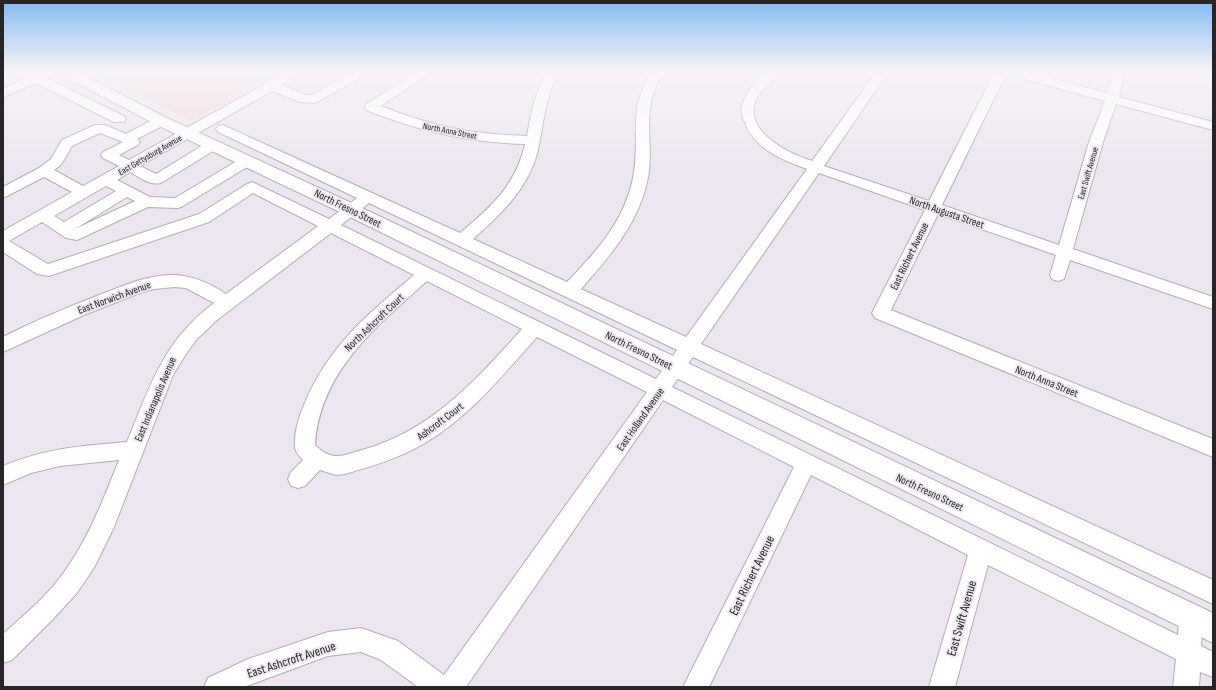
<svg xmlns="http://www.w3.org/2000/svg" width="1216" height="690" viewBox="0 0 1216 690" font-family="'Sofia Sans Condensed',sans-serif">
<rect width="100%" height="100%" fill="#ede5ef"/>
<polygon fill="#f1d7db" points="86,71 281,71 194,120 189,120"/>
<g fill="none" stroke-linecap="round" stroke-linejoin="round">
<g stroke="#b4acb6" stroke-width="2">
<g id="minor">
<polygon points="16,71 32,71 36,73 42,71 58,71 56,74 46,78 124,116 126,119 124,122 114,122 36,83 3,97 3,88 26,78"/>
<path d="M 288,71 L 303,71 L 281,85 L 306,95 L 312,95 L 355,71 L 370,71 L 368,74 L 315,103 L 300,102 L 272,91 L 140,166 L 156,174 L 208,142 L 218,142 L 220,145 L 218,148 L 161,183 C 150,186 139,177 130,172 L 117,180 L 150,197 L 175,198 L 242,158 L 247,157 L 252,158 L 254,161 L 252,164 L 183,206 L 178,208 L 148,207 L 77,240 L 66,238 L 42,222 L 9,241 L 48,264 L 199,214 L 247,184 L 252,182 L 329,219 L 357,198 L 218,132 L 216,129 L 218,126 L 223,125 L 460,233 C 491,207 516,185 525,144 C 466,142 422,132 366,110 L 365,107 L 366,104 L 419,71 L 433,71 L 381,106 C 433,127 471,134 527,136 C 531,113 535,91 548,71 L 560,71 C 544,97 544,125 537,154 C 527,190 500,215 473,239 L 567,282 C 598,250 627,218 634,172 C 640,133 627,107 653,71 L 665,71 C 640,107 653,133 649,172 C 642,219 612,254 581,289 L 686,337 L 807,169 C 782,160 755,149 745,123 C 742,117 740,109 743,102 C 747,90 758,80 767,71 L 780,71 C 772,82 760,90 755,102 C 745,133 790,154 812,161 L 877,71 L 889,71 L 824,166 L 929,201 L 995,71 L 1024,71 L 1107,93 L 1113,71 L 1125,71 L 1119,97 L 1213,122 L 1213,130 L 1116,104 L 1103,142 L 1073,249 L 1213,297 L 1213,309 L 1070,260 L 1064,279 L 1058,281 L 1052,279 L 1050,275 L 1056,255 L 938,214 L 891,310 L 1213,439 L 1213,457 L 875,318 L 872,313 L 925,210 L 819,173 L 701,344 L 1213,580 L 1213,604 L 693,357 L 672,387 L 1178,635 L 1179,618 L 1183,610 L 1191,606 L 1199,610 L 1203,618 L 1201,646 L 1213,652 L 1213,677 L 1200,672 L 1199,687 L 1173,687 L 1176,659 L 988,565 L 955,687 L 929,687 L 968,555 L 811,475 L 709,687 L 683,687 L 794,467 L 663,400 L 466,687 L 418,687 L 381,660 L 361,652 L 328,656 L 244,687 L 204,687 L 208,678 L 248,659 L 328,632 L 361,628 L 398,641 L 444,675 L 647,392 L 537,337 C 503,375 469,417 425,443 C 400,458 372,466 345,474 L 336,475 L 320,470 L 305,486 L 298,488 L 291,486 L 288,479 L 291,472 L 303,460 C 300,456 296,453 295,448 C 294,438 297,424 300,415 C 324,350 363,318 414,275 L 331,233 L 217,320 L 196,340 L 186,354 L 173,375 L 114,527 L 95,566 L 77,593 L 53,619 L 12,660 L 3,663 L 3,634 C 23,616 46,597 62,575 C 88,540 103,500 119,460 L 60,466 L 31,473 L 3,485 L 3,466 C 46,448 81,446 127,442 C 150,386 163,341 214,303 L 186,288 L 175,287 L 154,289 L 140,293 L 84,315 L 3,352 L 3,337 C 34,321 66,308 99,295 C 123,286 149,274 175,275 C 195,276 211,284 226,294 L 318,226 L 253,193 L 209,222 L 55,274 L 49,276 L 37,274 L 3,252 L 3,231 L 72,192 L 44,177 L 3,198 L 3,187 L 39,168 L 51,159 L 62,140 L 95,125 L 105,125 L 126,134 L 156,118 L 166,118 L 168,121 L 166,124 L 137,139 L 140,142 L 138,145 L 119,155 L 129,160 ZM 1006,74 L 1105,101 L 1089,142 L 1059,245 L 942,205 ZM 100,133 L 123,142 L 103,152 L 101,155 L 103,158 L 119,166 L 83,186 L 54,170 L 61,165 L 72,146 ZM 106,186 L 116,191 L 64,222 L 54,216 ZM 127,197 L 135,201 L 75,229 ZM 369,203 L 677,350 L 656,379 L 341,225 ZM 427,281 L 522,329 C 475,381 431,431 362,450 C 341,456 333,462 315,445 C 320,371 376,327 427,281 Z"/>
</g>
</g>
<g stroke="#b4acb6" stroke-width="2">
<polygon id="major" points="58,71 76,71 167,118 358,206 1213,613 1213,643 344,214 155,124 60,74"/>
</g>
<use href="#minor" fill="#fff" fill-rule="evenodd"/>
<use href="#major" fill="#fff" fill-rule="evenodd"/>
</g>
<linearGradient id="sky" x2="0" y2="1"><stop stop-color="#82baf0"/><stop offset="0.42" stop-color="#f7f3f8"/><stop offset="1" stop-color="#f7f3f8" stop-opacity="0"/></linearGradient>
<rect width="1216" height="168" fill="url(#sky)"/>
<g text-anchor="middle" stroke-width="3.5" stroke-linejoin="round" paint-order="stroke">
<g font-size="9" fill="#272528" stroke="#ede5ef">
<text transform="translate(450 131) rotate(11)" y="3">North Anna Street</text>
<text transform="translate(150 155) rotate(-30)" y="3">East Gettysburg Avenue</text>
<text transform="translate(1088 173) rotate(-74)" y="3">East Swift Avenue</text>
</g>
<g font-size="11" fill="#272528" stroke="#ede5ef">
<text transform="translate(348 208) rotate(26)" y="4">North Fresno Street</text>
<text transform="translate(947 212) rotate(19)" y="4">North Augusta Street</text>
<text transform="translate(909 256) rotate(-64)" y="4">East Richert Avenue</text>
<text transform="translate(114 297) rotate(-20)" y="4">East Norwich Avenue</text>
<text transform="translate(374 322) rotate(-44)" y="4">North Ashcroft Court</text>
<text transform="translate(639 350) rotate(26)" y="4">North Fresno Street</text>
<text transform="translate(1047 381) rotate(22)" y="4">North Anna Street</text>
<text transform="translate(155 399) rotate(-67)" y="4">East Indianapolis Avenue</text>
<text transform="translate(640 419) rotate(-55)" y="4">East Holland Avenue</text>
<text transform="translate(440 421) rotate(-37)" y="4">Ashcroft Court</text>
<text transform="translate(930 492) rotate(25)" y="4">North Fresno Street</text>
</g>
<g font-size="13" fill="#272528" stroke="#ede5ef">
<text transform="translate(751 575) rotate(-64)" y="5">East Richert Avenue</text>
<text transform="translate(961 618) rotate(-74)" y="5">East Swift Avenue</text>
<text transform="translate(291 659) rotate(-18)" y="5">East Ashcroft Avenue</text>
</g>
</g>
<rect width="1216" height="690" fill="none" stroke="#272528" stroke-width="8"/>
</svg>
